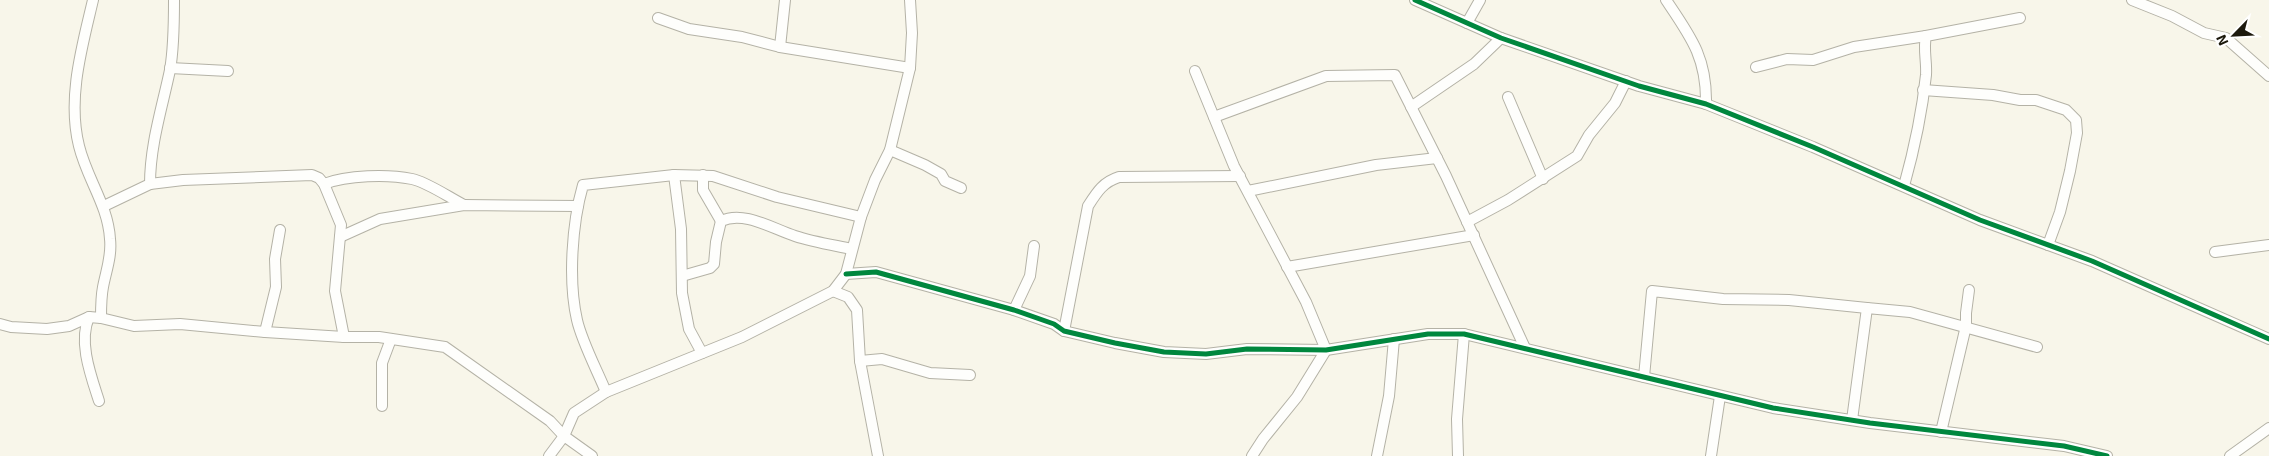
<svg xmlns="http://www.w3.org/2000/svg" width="2269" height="456" viewBox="0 0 2269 456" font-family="'Exo 2',sans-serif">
<rect width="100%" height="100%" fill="#f8f6ea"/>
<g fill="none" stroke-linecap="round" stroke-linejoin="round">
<g stroke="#b4b2a6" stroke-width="12">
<g id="minor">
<path d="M 93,0 C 82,47 67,98 79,146 C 87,179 108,205 110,239 C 112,256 106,271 103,287 C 101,297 101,308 101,318"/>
<polyline points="1415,0 1501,38 1639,86 1706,104 1813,147 1980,220 2092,261 2269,339"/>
<path d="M 1666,0 C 1691,37 1707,58 1706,104"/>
<polyline points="2132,0 2172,16 2204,33 2226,38 2269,76"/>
<polyline points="658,18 689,29 742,37 780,47 910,68"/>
<polyline points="1467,23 1480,0"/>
<polyline points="780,47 785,0"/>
<polyline points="1756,67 1787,59 1813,60 1854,47 1926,36"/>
<polyline points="170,68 228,71"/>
<polyline points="1195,71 1234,166 1306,302 1326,350 1297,397 1263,439 1252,456"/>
<polyline points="1923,90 1993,95 2020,100 2036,100 2066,110 2076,120 2077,133 2070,171 2060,212 2048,245"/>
<polyline points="1508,97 1543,179"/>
<polyline points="1411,107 1474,64 1501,38"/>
<polyline points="1214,117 1326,76 1395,75 1446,176 1525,348"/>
<polyline points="890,150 925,165 941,174 945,181 961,188"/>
<polyline points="674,175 681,229 682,293 689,329 702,353"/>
<polyline points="703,175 703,190 721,221"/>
<polyline points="150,184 183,180 312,175 319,178 324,184 341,225 335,291 344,337"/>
<path d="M 324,184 C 347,175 388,174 412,179 C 427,182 450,198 464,205"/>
<path d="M 1904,186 C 1914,150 1922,113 1926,75 C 1927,62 1923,49 1926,36 L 2020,18"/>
<polyline points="1248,191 1376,165 1437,158"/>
<path d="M 104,206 L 150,184 C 150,145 162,108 170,70 C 174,47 174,23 174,0"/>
<polyline points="1467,222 1508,200 1577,156 1589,135 1615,103 1626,81"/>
<polyline points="340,237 380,219 464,205 578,206"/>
<polyline points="2215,252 2269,245"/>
<polyline points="1287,267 1474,235"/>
<polyline points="846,274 876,272 1014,310 1054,324 1064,331 1115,343 1164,352 1206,354 1247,349 1326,350 1428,334 1464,334 1773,408 1870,423 2064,446 2107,456"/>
<path d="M 682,276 L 710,268 L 714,264 L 716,242 L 721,221 C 744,210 773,229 795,236 C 813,242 833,245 852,249"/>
<polyline points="833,291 848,297 857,310 860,361 878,456"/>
<polyline points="1014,310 1030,276 1034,246"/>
<path d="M 89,317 C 78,342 91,376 99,401"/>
<polyline points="0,324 11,327 47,329 69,326 89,317 101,318 134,326 180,324 265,332 344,337 379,337 445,347 550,421 564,436 592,456"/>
<path d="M 1064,331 L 1088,206 C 1097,192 1103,182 1119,177 L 1240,176"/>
<polyline points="265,332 276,287 275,259 280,230"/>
<polyline points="860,361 882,359 930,373 970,375"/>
<polyline points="1644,377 1652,291 1723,299 1789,300 1867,308"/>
<path d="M 606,392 C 597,370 582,342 577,320 C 568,281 572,223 583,185 L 674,175 L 713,176 L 777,197 L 861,217"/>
<polyline points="382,406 382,363 391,339"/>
<polyline points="1852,420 1867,308 1910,312 2037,347"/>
<polyline points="1941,432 1966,326 1966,313 1969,290"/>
<polyline points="549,456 564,436 574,413 606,392 742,337 833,291 846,274 861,217 875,180 890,150 910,68 912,33 910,0"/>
<polyline points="1377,456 1389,396 1394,339"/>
<polyline points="1458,456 1457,419 1464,334"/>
<polyline points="1711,456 1720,396"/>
<polyline points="2230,456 2269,428"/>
</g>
</g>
<use href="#minor" stroke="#fefefc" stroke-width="10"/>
<g stroke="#fff" stroke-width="8">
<g id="cycleway">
<polyline points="1415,0 1501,38 1639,86 1706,104 1813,147 1980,220 2092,261 2269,339"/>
<polyline points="846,274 876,272 1014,310 1054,324 1064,331 1115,343 1164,352 1206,354 1247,349 1326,350 1428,334 1464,334 1773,408 1870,423 2064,446 2107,456"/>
</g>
</g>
<use href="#cycleway" stroke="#00873e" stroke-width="5"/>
</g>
<g transform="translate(2234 35) rotate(246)" stroke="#ffffff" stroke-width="4" paint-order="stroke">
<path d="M0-4L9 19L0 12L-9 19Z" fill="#1c190c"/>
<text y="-8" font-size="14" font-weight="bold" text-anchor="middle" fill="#1c190c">N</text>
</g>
</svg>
